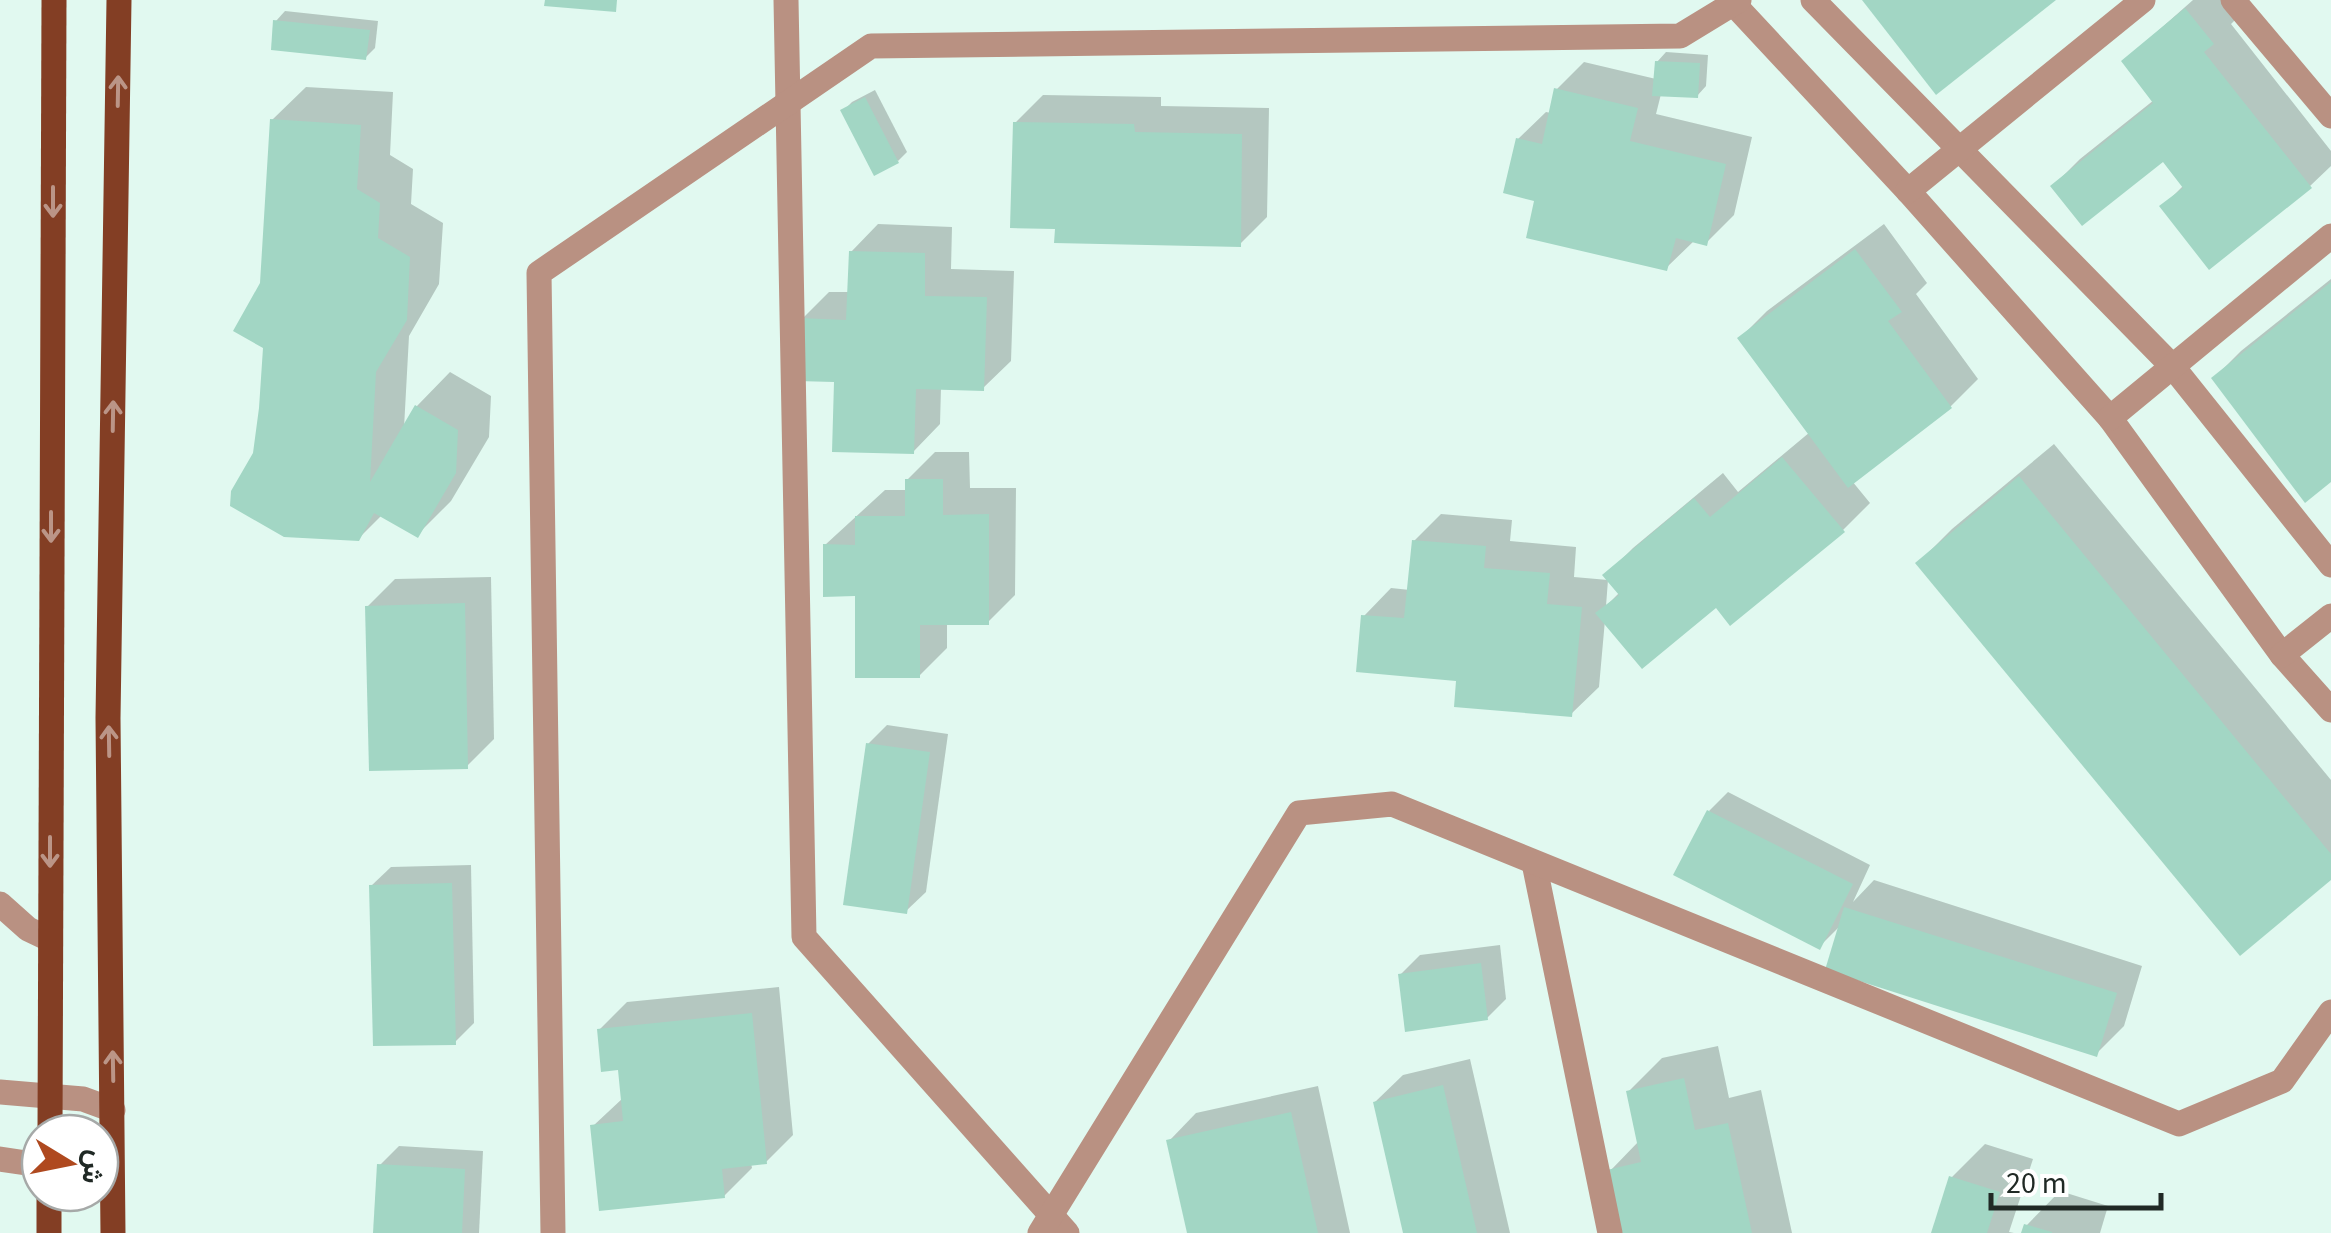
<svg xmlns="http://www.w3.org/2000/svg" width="2331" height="1233" viewBox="0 0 2331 1233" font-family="'Source Sans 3',Vazirmatn,sans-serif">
<rect width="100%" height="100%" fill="#e1f9f0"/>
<g fill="#0003">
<polygon points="2193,0 2228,0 2240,15 2231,24 2331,151 2331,166 2310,186 2162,207 2184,185 2163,159 2053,186 2080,159 2154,100 2124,61"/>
<polygon points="285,11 378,21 375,48 366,57 276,21"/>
<polygon points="1666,52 1708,55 1706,86 1697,96 1661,94 1656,114 1752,137 1734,215 1706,243 1695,240 1666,268 1537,199 1518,139 1546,112 1551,113 1556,90 1584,62 1656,79 1657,62"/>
<polygon points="306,87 393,92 390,155 413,169 411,204 443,223 439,284 409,336 404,428 417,406 450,372 491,396 489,437 451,501 417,535 382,515 358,539 256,453 266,346 263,283 272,120"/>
<polygon points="875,90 907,152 898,161 843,111 852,102"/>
<polygon points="1043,95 1161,97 1161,106 1269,108 1267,217 1240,244 1057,227 1015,123"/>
<polygon points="878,224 952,227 951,269 1014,271 1011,361 983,388 941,387 940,424 913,452 836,380 802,319 829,292 849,292 851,252"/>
<polygon points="1884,224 1927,283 1916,294 1978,379 1951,406 1852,481 1870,503 1843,530 1716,604 1605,620 1599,687 1571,714 1459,679 1364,616 1391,588 1410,590 1414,541 1441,514 1512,520 1510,541 1576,547 1574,577 1608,580 1606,606 1620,592 1606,575 1633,548 1723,473 1738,492 1810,432 1740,338 1767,311"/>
<polygon points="2331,279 2331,479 2214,378 2241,351"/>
<polygon points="2054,444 2331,780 2331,877 1918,563 1952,529"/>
<polygon points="935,452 969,452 970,488 1016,488 1015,595 988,622 947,622 947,648 919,676 825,545 885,490 907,490 907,480"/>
<polygon points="491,577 494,739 467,766 367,607 395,579"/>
<polygon points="887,725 948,734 926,892 906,911 868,744"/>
<polygon points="1728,792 1870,865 1853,902 1874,880 2142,966 2124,1026 2096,1054 1841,925 1819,947 1709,811"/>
<polygon points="471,865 474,1023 455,1042 371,886 391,867"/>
<polygon points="1500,945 1506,999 1487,1018 1401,974 1420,955"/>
<polygon points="779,987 793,1135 766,1162 751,1163 752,1168 724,1196 593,1126 623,1098 620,1068 599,1030 627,1002"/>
<polygon points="1718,1046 1729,1098 1761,1090 1792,1233 1624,1233 1610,1171 1639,1141 1628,1092 1662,1058"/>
<polygon points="1470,1059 1510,1233 1406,1233 1375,1102 1403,1075"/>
<polygon points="1318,1086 1350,1233 1189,1233 1169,1141 1196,1113"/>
<polygon points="1985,1144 2033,1159 2009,1232 2014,1233 1933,1233 1951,1178"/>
<polygon points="399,1146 483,1151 479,1233 376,1233 380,1165"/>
<polygon points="2060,1191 2108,1206 2100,1233 2024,1233 2027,1225"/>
</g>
<g fill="#a2d6c4">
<polygon points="545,0 617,0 616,12 544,6"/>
<polygon points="1862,0 2056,0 1936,95"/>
<polygon points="2185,8 2214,44 2204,52 2312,188 2209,270 2159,206 2183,188 2163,162 2082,226 2050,186 2153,103 2121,61"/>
<polygon points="273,20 370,30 366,60 271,50"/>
<polygon points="1655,61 1700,63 1698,98 1652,96"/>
<polygon points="1554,88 1638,108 1630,141 1726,164 1707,246 1676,238 1667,271 1526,238 1534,201 1503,193 1516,138 1542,144"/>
<polygon points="865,97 899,163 874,176 840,110"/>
<polygon points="270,119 361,125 357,189 380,203 378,238 410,257 407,320 376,372 370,482 415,405 458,430 456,473 418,538 374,513 359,541 284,537 230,506 231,491 253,453 259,408 263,348 233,331 260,283"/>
<polygon points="1013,122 1134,124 1135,132 1242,134 1241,247 1054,243 1055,229 1010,228"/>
<polygon points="1855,249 1902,312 1888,321 1952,408 1848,488 1737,338"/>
<polygon points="849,251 925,253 925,296 987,297 984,391 916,389 914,454 832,452 834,382 797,381 799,318 846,320"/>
<polygon points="2331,282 2331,482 2305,503 2211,378"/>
<polygon points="1782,457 1845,532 1730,626 1716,608 1642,669 1595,613 1619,595 1602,575 1694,498 1710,517"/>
<polygon points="2019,476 2331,854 2331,880 2240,956 1915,563"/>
<polygon points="905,479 943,479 943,515 989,514 989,625 920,625 920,678 855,678 855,596 823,597 823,544 855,545 855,516 905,516"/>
<polygon points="1412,540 1486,546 1484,568 1550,573 1547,604 1582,607 1572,717 1454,707 1456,681 1356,672 1361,615 1404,618"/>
<polygon points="465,603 468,769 369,771 365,606"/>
<polygon points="866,743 930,752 907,914 843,905"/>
<polygon points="1707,810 1853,884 1820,950 1673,875"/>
<polygon points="452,883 456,1045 373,1046 369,885"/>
<polygon points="1844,907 2117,993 2097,1057 1825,970"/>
<polygon points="1481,963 1488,1020 1405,1032 1398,974"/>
<polygon points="752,1013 767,1164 722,1169 725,1198 599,1211 590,1125 623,1121 618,1070 601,1072 597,1029"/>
<polygon points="1684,1078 1695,1130 1728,1123 1752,1233 1621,1233 1607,1170 1641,1162 1626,1091"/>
<polygon points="1443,1085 1477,1233 1403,1233 1373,1102"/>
<polygon points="1291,1112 1318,1233 1187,1233 1166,1140"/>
<polygon points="377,1164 465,1169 462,1233 373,1233"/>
<polygon points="1949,1176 2000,1192 1987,1233 1931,1233"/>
<polygon points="2024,1224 2052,1232 2052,1233 2021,1233"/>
</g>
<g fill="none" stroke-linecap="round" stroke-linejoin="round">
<g stroke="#b99182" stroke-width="25">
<polyline points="786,0 804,937 1067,1233"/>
<polyline points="1730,0 1908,191 2110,418 2282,655 2331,710"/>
<polyline points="1813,0 2173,367 2331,565"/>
<polyline points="2233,0 2331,116"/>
<polyline points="1908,191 2143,0"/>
<polyline points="2110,418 2331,236"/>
<polyline points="2282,655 2331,616"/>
<polyline points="1534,863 1610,1233"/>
<polyline points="0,904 28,929 49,939"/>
<polyline points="0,1092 83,1099 113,1110"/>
<polyline points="0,1159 40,1165"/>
<polyline points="553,1233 539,273 871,46 1680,36 1739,0"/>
<polyline points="1040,1233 1299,813 1392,804 2179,1124 2282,1081 2331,1012"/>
</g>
<g stroke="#833e24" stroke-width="25">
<polyline points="50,1133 54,0"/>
<polyline points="49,1193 49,1233"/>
<polyline points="113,1233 108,718 119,0"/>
</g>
</g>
<defs><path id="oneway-shaft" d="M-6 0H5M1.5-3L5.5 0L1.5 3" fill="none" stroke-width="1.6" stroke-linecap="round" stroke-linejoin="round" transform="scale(2.5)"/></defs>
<g stroke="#bb9587">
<use href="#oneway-shaft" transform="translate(118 91) rotate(-89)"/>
<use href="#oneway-shaft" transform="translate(53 202) rotate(90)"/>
<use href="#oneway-shaft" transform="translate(113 416) rotate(-89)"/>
<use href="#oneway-shaft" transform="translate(51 527) rotate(90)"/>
<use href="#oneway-shaft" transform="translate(109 741) rotate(-91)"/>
<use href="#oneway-shaft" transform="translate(50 852) rotate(90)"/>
<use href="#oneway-shaft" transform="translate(113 1066) rotate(-91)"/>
</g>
<g transform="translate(70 1163) rotate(100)"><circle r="48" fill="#ffffff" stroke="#a6a9a8" stroke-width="2.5"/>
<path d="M0-8L18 38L0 25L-18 38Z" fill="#af491f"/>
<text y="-15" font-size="28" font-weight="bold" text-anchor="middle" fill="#202925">ش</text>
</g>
<path d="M1991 1193v15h170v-15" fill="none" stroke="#202925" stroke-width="5"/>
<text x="2006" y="1193" font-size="30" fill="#202925" stroke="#ffffff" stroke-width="8" paint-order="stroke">20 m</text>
</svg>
